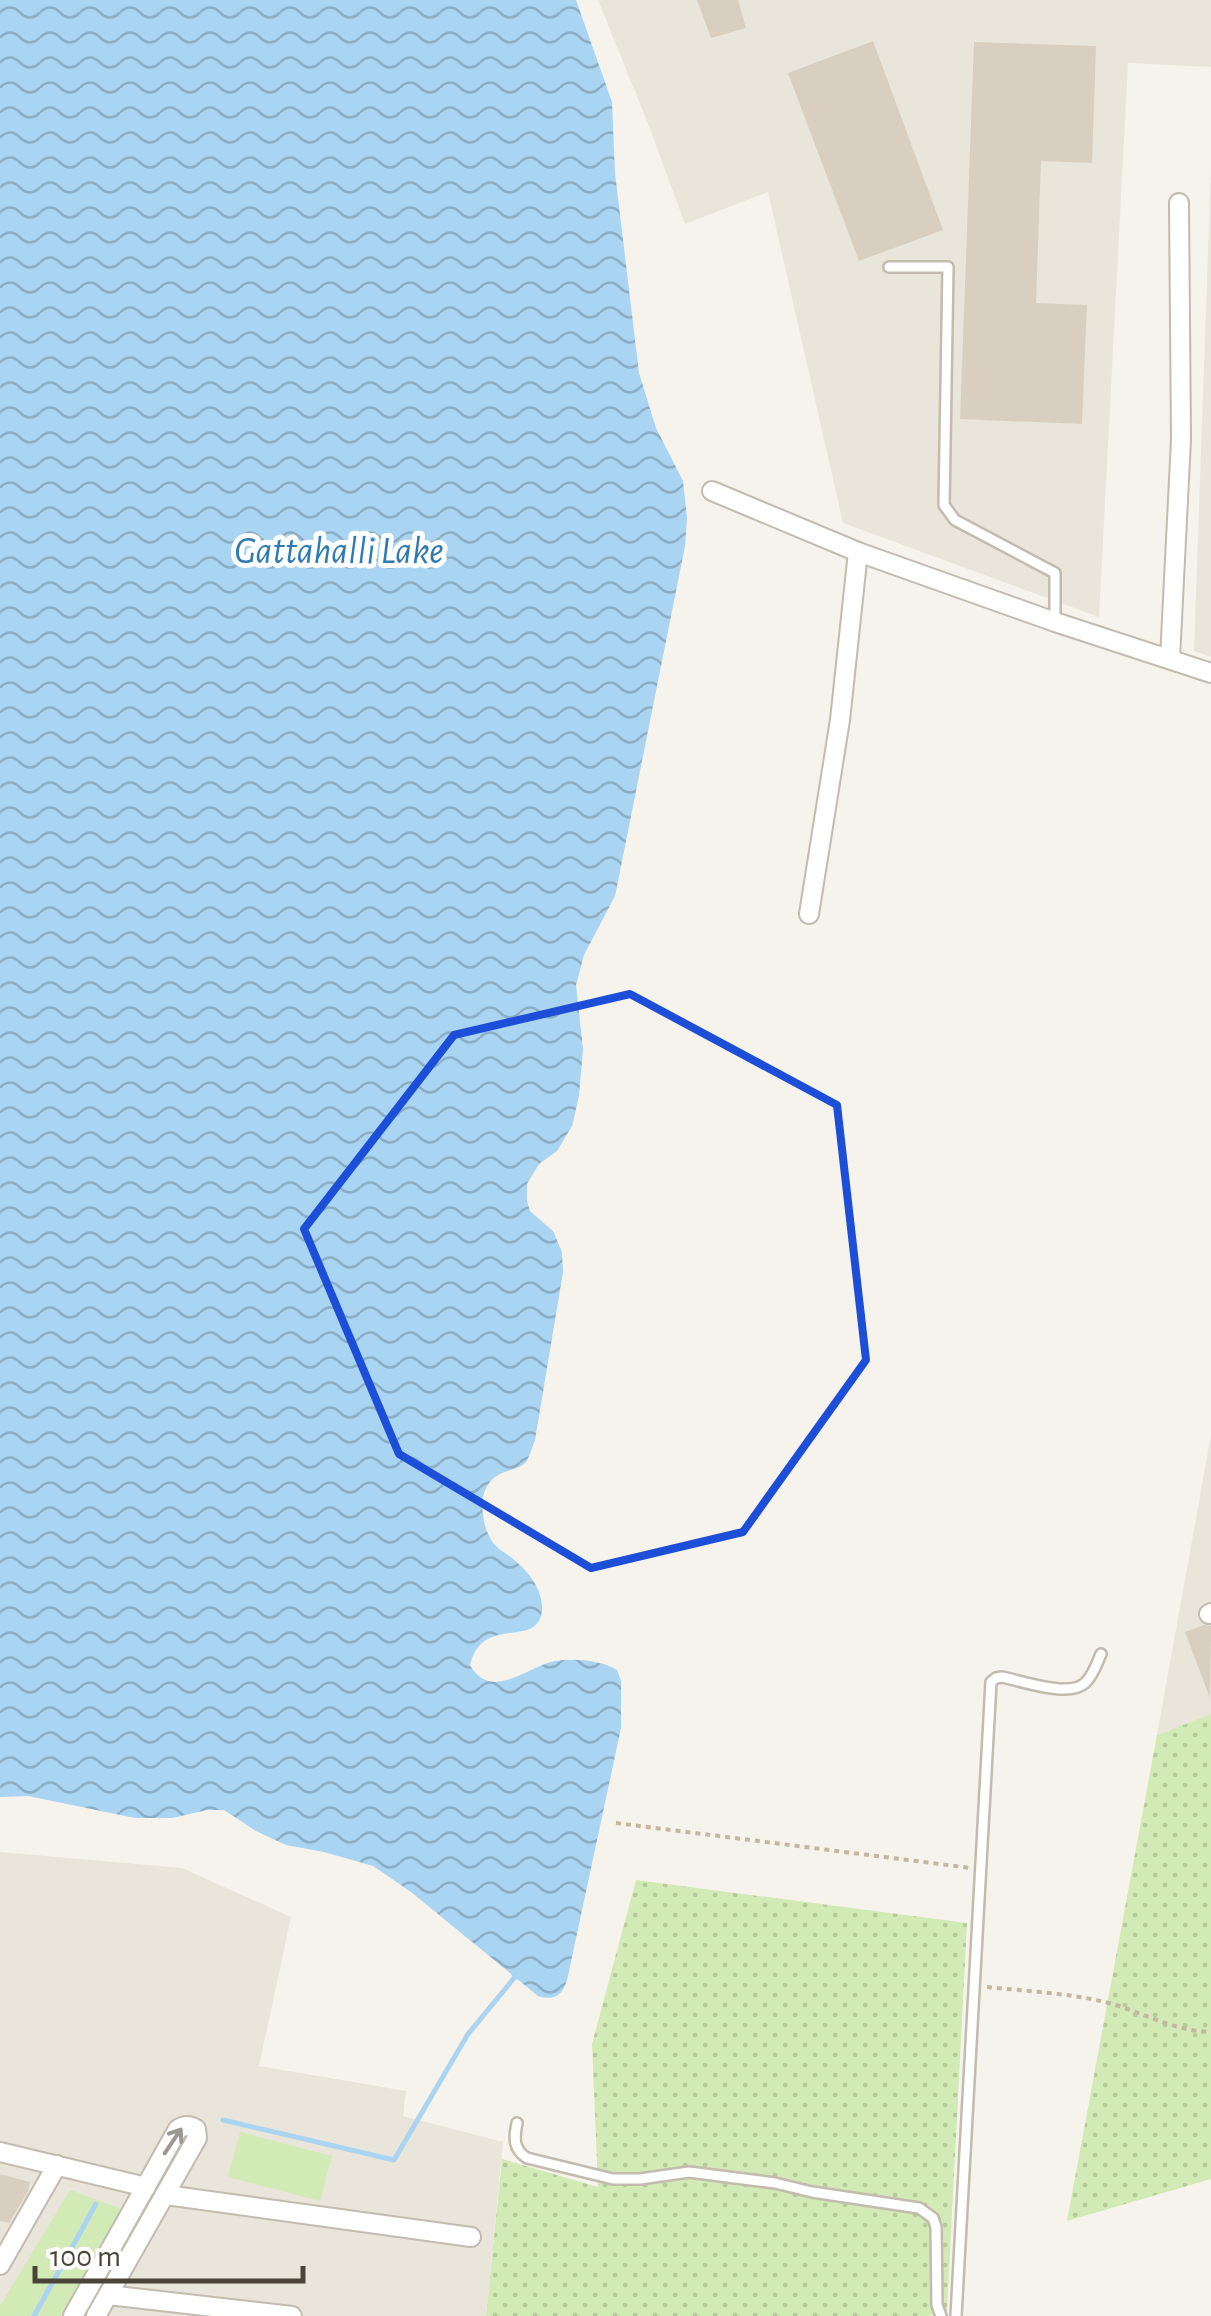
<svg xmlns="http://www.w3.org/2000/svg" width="1211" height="2316" viewBox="0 0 1211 2316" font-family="'Alegreya Sans',sans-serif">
<defs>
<pattern id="grass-dots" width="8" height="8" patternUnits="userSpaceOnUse" patternTransform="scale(2.5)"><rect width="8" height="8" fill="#d2eab5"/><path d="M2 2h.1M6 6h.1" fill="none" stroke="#b6ca9c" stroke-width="1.8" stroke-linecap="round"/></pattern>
<pattern id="water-waves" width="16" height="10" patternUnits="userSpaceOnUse" patternTransform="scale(2.5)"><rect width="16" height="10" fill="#a9d4f2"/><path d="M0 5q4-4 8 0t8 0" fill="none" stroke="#8caec5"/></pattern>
</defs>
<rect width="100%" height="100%" fill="#f6f3ec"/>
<g fill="#eae5da">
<polygon points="598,0 1211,0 1211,67 1128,63 1099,617 843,523 768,192 685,224 647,121"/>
<polygon points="1211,168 1211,657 1194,651"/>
<polygon points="1211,1435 1211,1714 1157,1735"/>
<polygon points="0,1852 182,1868 291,1917 259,2066 406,2091 403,2116 503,2142 486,2316 0,2316"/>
</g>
<g fill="url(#grass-dots)">
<polygon points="1211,1714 1211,2179 1067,2221 1157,1735"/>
<polygon points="636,1880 967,1923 947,2311 929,2316 486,2316 502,2159 598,2187 592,2044"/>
</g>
<g fill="#d2eab5">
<polygon points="240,2132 332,2156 320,2201 228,2177"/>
<polygon points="70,2190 124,2210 63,2316 0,2316 0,2306"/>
</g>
<path fill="url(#water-waves)" d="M 0,0 L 576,0 L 612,102 L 615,173 L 639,373 L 656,428 L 683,481 L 687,518 L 685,546 L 615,896 L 584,955 L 576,985 L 583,1049 L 579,1096 L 572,1126 L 557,1151 L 539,1164 L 527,1184 L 527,1201 L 530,1211 L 553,1231 L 562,1252 L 563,1272 L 535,1440 C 532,1447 530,1456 526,1462 C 521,1468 512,1469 505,1472 C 486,1478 480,1496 483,1515 C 484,1525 488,1536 494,1544 C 499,1550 506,1553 512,1558 C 528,1571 543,1589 542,1610 C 538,1651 483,1612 470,1665 C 491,1703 530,1665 555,1661 C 574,1658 601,1660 617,1670 L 621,1681 L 621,1728 L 572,1957 C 567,1978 567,2005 538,1996 L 411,1892 L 373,1866 L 324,1852 L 286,1845 L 256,1831 L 224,1810 L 207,1810 L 172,1818 L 135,1818 L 28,1796 L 0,1797 Z"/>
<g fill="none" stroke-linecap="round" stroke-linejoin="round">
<g stroke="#a9d4f2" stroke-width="5">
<polyline points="223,2120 394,2160 468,2034 515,1977 513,1971"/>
<polyline points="34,2316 96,2204"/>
</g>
</g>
<g fill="#d8cfc1">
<polygon points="697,0 738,0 746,28 711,38"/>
<polygon points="873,41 943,230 859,261 788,73"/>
<polygon points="974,42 1096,46 1092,163 1041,161 1036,303 1087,305 1082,424 960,419"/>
<polygon points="1204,1625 1211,1626 1210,1698 1185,1632"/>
<polygon points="0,2174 30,2182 28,2191 9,2223 0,2221"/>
</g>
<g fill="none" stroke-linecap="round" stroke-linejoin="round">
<g stroke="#c2bbae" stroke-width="14">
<g id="service">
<polyline points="889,267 948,267 944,505 955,520 1055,573 1055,622"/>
<path d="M 517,2123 C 514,2138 513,2149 527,2158 L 613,2179 L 640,2179 L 689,2172 L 775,2183 L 812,2192 L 919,2208 L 933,2218 L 936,2227 L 937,2305 L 941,2316"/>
<path d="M 956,2316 L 991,1682 L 996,1678 L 1002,1677 C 1022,1681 1069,1698 1085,1683 C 1093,1676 1097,1663 1101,1654"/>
</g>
</g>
<g stroke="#c2bbae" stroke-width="22">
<g id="minor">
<polyline points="712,491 858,552 1055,622 1211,673"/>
<polyline points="1170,659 1181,440 1179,203"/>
<polyline points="809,914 840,720 858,552"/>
<polyline points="1209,1614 1211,1613"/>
<polyline points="0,2152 146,2187"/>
<polyline points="166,2195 471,2237"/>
<polyline points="0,2265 57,2165"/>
<polyline points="108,2295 292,2316"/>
<path d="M 73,2316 L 178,2129 C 185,2125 189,2125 196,2129 L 197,2138 L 96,2316"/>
</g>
</g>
<g stroke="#c4b79f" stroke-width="4" stroke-dasharray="5 5" stroke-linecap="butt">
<polyline points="616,1823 971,1868"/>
<path d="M 987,1987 C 1026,1991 1067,1993 1105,2002 C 1141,2011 1172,2031 1211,2032"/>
</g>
<use href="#service" stroke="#fff" stroke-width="9"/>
<use href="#minor" stroke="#fff" stroke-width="18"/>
</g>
<defs><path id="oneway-shaft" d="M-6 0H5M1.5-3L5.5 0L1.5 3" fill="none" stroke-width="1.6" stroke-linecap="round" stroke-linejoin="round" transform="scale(2.5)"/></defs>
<use stroke="#9c9892" href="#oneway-shaft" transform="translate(173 2141) rotate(-56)"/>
<path fill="none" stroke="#1d4ed8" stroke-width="8" stroke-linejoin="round" d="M 630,994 L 837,1105 L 866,1360 L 743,1532 L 591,1568 L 399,1454 L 304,1229 L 454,1035 Z"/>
<g text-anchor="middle" stroke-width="10" stroke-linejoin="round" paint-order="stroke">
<g font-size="38" font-style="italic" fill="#2e7ab2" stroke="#fff">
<text x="339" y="563">Gattahalli Lake</text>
</g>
</g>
<path d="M35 2266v15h268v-15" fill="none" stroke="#4b4439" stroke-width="5"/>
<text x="50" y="2266" font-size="30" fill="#4b4439" stroke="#ffffff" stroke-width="8" paint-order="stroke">100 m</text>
</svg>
